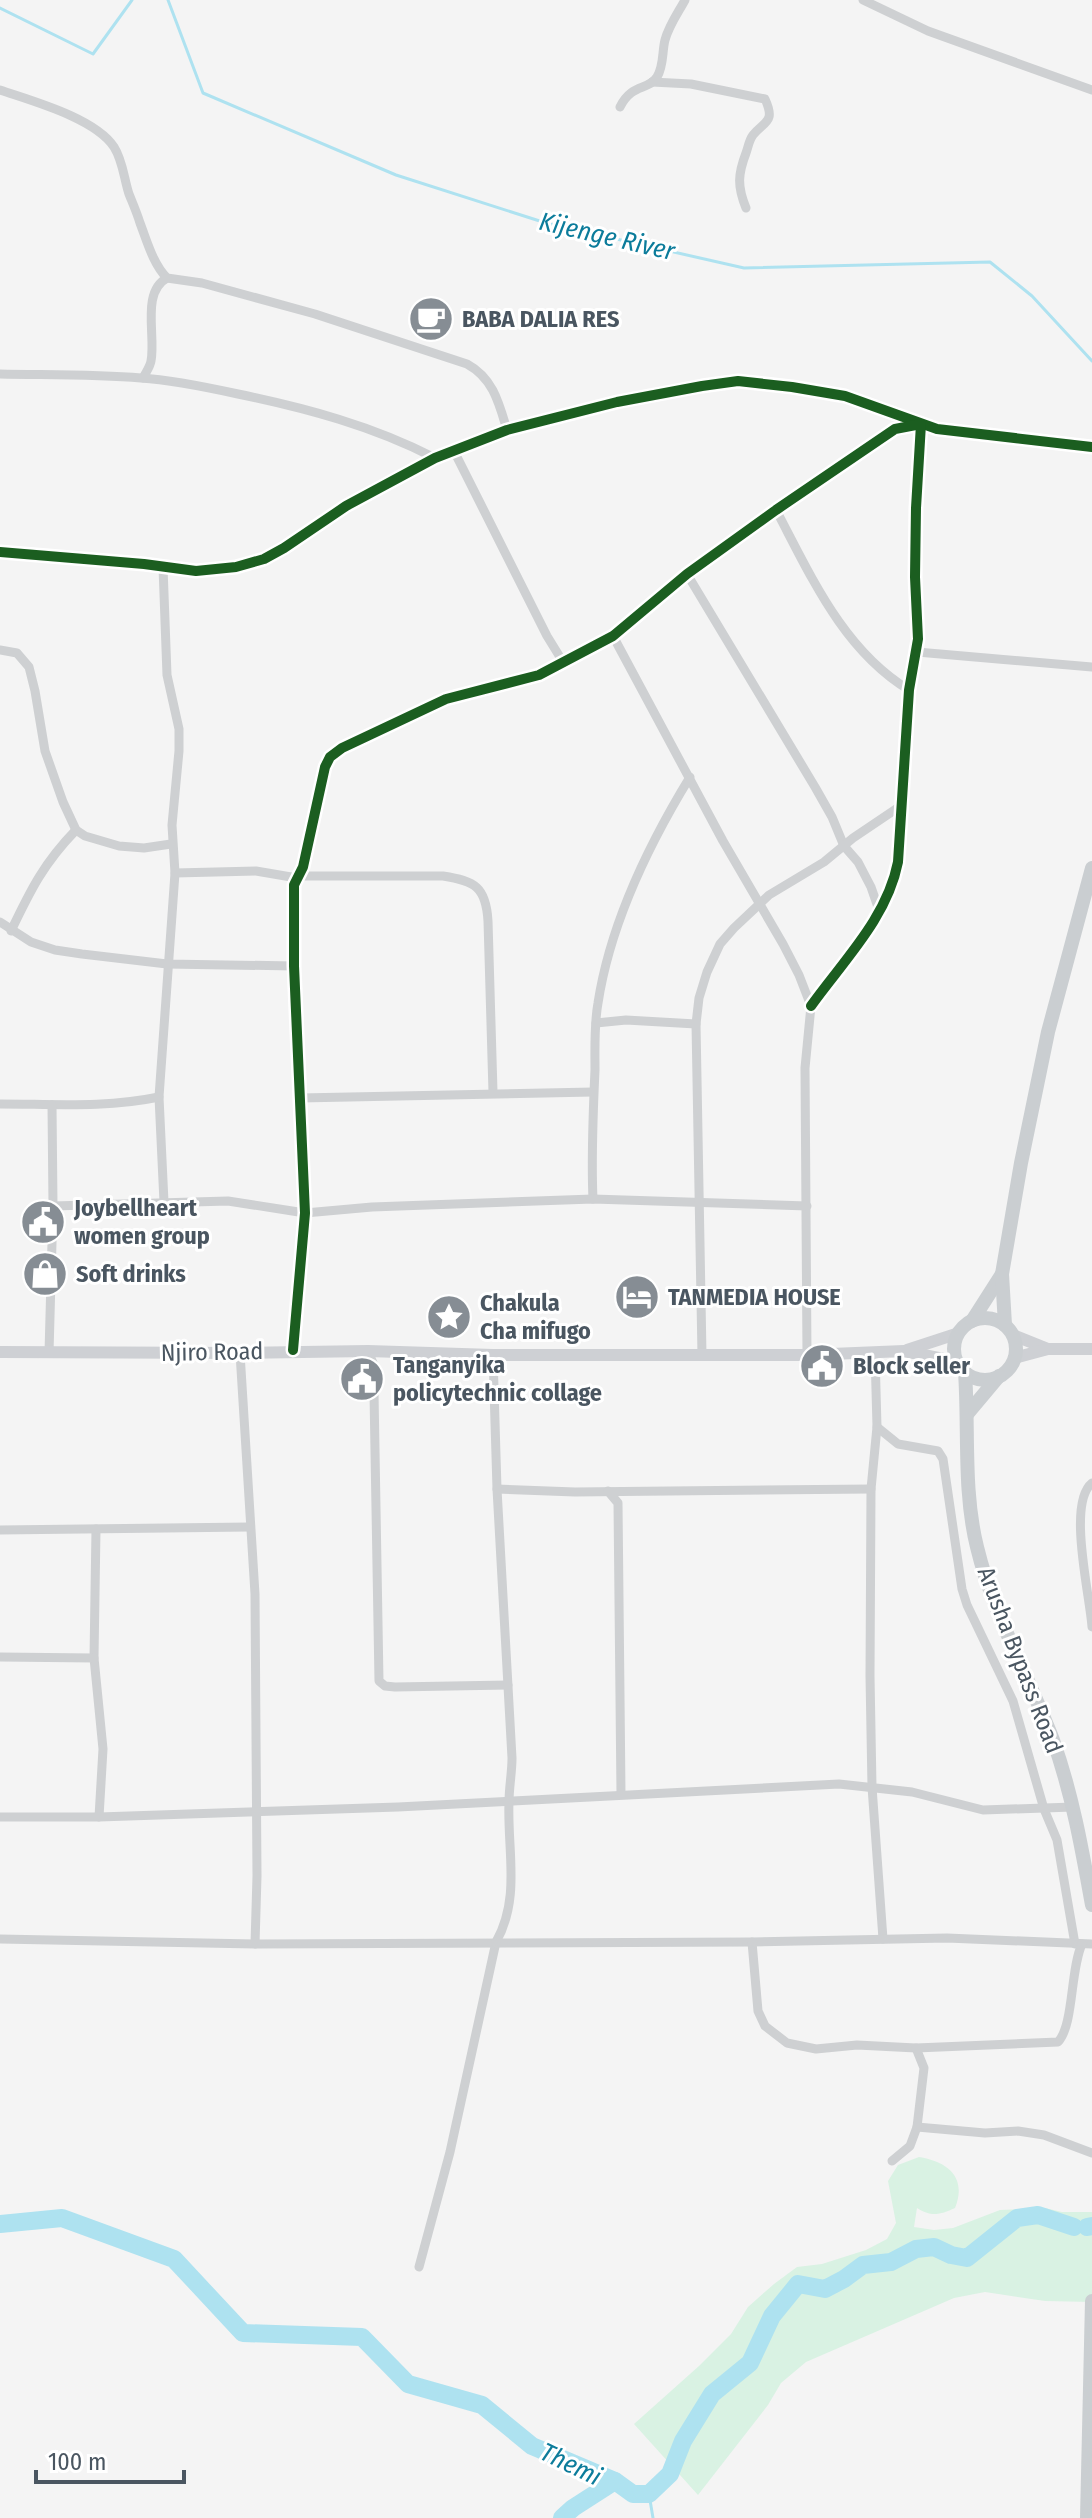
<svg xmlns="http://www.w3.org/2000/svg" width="1092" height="2518" viewBox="0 0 1092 2518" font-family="'Fira Sans Condensed',sans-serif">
<rect width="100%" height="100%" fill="#f4f4f4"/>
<path fill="#d9f2e3" d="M 919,2157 C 949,2162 967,2178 955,2208 C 940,2215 931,2217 917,2208 L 914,2227 L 934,2230 L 953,2228 L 1000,2210 L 1045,2208 L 1062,2212 L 1092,2212 L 1092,2302 L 1045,2301 L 985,2292 L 954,2298 L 806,2362 L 781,2383 L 768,2405 L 698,2495 L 634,2424 L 699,2366 L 731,2334 L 748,2307 L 774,2284 L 797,2267 L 822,2264 L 866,2250 L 887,2239 L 896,2223 L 888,2181 L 898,2165 Z"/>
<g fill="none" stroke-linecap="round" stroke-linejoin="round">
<g stroke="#aee2f0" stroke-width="3">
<polyline points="168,0 203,93 396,175 546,223 744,268 990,262 1032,296 1092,361"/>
<polyline points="0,8 93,54 132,0"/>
<polyline points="649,2494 653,2518"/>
</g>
<g stroke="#aee2f0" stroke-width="18">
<polyline points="0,2224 62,2218 174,2259 243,2333 362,2337 408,2384 482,2405 532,2446 615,2481 633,2494 649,2494 670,2474 683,2441 712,2394 750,2363 772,2316 798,2284 825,2289 844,2279 863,2265 891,2262 916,2249 934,2247 951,2255 967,2258 1017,2218 1038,2215 1074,2227"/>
<polyline points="1087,2227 1092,2226"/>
<polyline points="562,2518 573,2508 615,2481"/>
</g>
<g stroke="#ced0d2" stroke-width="9">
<polyline points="863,0 928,31 1092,90"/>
<path d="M 652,82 L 691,84 L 765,99 C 776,123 764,121 753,135 C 749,140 748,148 746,153 C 738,174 737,186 746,208"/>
<path d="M 0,90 C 32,101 95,118 114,147 C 123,161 124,179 129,194 C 133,204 137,213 140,223 C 147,241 153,264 167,278 L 202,283 L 315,314 L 467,364 C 493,378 499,403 507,430"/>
<path d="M 620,107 C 632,83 648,91 657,77 C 664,66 662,51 665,40 C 669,25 678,13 685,0"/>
<path d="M 0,374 C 47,375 94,374 141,378 C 173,380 206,387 238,394 C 306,408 373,426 435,458"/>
<path d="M 143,378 C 146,372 150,367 151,361 C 156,336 141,292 167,278"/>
<polyline points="454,451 547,636 563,662"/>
<path d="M 776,510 C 811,576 843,650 909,690"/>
<polyline points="0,552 144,564 196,571 236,567 264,559 284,548 346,506 435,458 507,430 617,402 702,386 738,381 792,387 845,396 937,429 1092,447"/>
<polyline points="163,567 167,675 179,729 179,751 172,825 175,873 159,1097 164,1202"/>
<polyline points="687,574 815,787 832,817 844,846 858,862 871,887 880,913"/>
<polyline points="613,636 723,841 783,944 799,975 811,1006 805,1068 807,1355"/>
<polyline points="0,650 17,653 29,667 35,691 45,751 63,802 76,830 85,836 119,846 144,848 171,844"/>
<polyline points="917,652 1092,667"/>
<polyline points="175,873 256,871 297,878"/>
<path d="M 298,876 L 443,876 C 475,881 486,887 488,921 L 493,1092"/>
<polyline points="0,922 31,942 55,950 82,954 167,964 294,966"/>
<path d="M 11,931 C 31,889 44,863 76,830"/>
<polyline points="596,1023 626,1020 696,1024"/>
<polyline points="300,1098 593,1092"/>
<path d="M 0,1104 C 54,1104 106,1108 159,1097"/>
<path d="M 593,1199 C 591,1156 593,1113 595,1070 C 595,1048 594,1025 598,1003 C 610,925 649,844 690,777"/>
<polyline points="53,1206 228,1201 305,1213 372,1207 593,1199 807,1206"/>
<path d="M 293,1350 L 305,1213 L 294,966 L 294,885 L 303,867 L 325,767 L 330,757 L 342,748 L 446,699 L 539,675 L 613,636 L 687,574 L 776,510 L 895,429 L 921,424 L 916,508 L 915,577 L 918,639 L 909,690 L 898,862 C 887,918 844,960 811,1006"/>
<polyline points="368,1351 373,1363 374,1393 379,1681 385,1686 395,1687 508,1685"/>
<polyline points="49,1353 53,1206 52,1105"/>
<polyline points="240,1353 255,1594 257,1876 255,1944"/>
<polyline points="875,1353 877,1427 871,1489 870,1676 872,1787 883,1939"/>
<polyline points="702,1355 696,1024 699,998 707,972 720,944 734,928 769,895 824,862 853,838 902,805"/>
<polyline points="877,1427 898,1444 938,1451 943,1459 962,1589 967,1605 1013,1701 1044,1809 1057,1840 1075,1944"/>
<path d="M 1092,1483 C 1067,1503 1090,1595 1092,1627"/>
<polyline points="497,1489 575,1492 871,1489"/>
<polyline points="608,1491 618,1503 621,1794"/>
<polyline points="96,1529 94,1658 103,1749 99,1817"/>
<polyline points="0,1530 249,1527"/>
<polyline points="0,1657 94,1658"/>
<polyline points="0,1817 99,1817 398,1807 839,1784 912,1792 983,1810 1073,1807"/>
<polyline points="0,1939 255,1944 752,1942 947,1938 1092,1944"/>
<path d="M 752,1942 L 758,2011 L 765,2026 L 787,2043 L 816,2049 L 857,2045 L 916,2048 L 1058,2042 C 1074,2025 1070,1970 1082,1944"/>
<polyline points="917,2127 985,2133 1018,2131 1044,2135 1092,2153"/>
<polyline points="892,2161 910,2146 917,2127 924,2068 916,2048"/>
<path d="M 419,2267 L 450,2152 L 496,1942 C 521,1898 507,1850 509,1802 C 509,1787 512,1773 512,1758 L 497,1489 L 493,1355"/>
</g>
<g stroke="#ced0d4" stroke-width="12">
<polyline points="1013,1335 1048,1349"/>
<polyline points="907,1350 959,1333"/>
<polyline points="0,1352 240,1353 368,1351 493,1355 807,1355 904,1351 958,1362"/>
<polyline points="1014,1358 1048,1349 1092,1349"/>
</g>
<g stroke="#caced1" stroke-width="14">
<circle cx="985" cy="1349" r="31"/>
<polyline points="972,1321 1002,1274"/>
<polyline points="1005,1325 1002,1274 1021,1163 1048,1032 1092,868"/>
<path d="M 965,1372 C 969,1430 963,1491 977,1547 C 993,1614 1028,1675 1053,1740 C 1072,1793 1082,1849 1092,1905"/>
<polyline points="968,1413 999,1376"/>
<polyline points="1087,2518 1092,2301"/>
</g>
<g stroke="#fff" stroke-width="15">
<g id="cycleway">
<polyline points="0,552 144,564 196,571 236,567 264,559 284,548 346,506 435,458 507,430 617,402 702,386 738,381 792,387 845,396 937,429 1092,447"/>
<path d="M 293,1350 L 305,1213 L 294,966 L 294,885 L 303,867 L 325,767 L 330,757 L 342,748 L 446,699 L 539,675 L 613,636 L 687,574 L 776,510 L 895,429 L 921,424 L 916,508 L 915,577 L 918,639 L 909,690 L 898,862 C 887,918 844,960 811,1006"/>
</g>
</g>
<use href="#cycleway" stroke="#1b5e20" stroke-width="10"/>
</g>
<defs>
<g id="cafe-disc" transform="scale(2.3)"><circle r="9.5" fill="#868d94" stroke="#fff"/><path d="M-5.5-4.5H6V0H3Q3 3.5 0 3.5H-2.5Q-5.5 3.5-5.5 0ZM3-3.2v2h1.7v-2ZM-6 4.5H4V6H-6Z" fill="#fff"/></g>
<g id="civic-disc" transform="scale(2.3)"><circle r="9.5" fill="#868d94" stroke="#fff"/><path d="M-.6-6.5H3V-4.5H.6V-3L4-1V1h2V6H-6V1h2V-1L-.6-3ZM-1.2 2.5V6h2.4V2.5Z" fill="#fff"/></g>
<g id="shop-disc" transform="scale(2.3)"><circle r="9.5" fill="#868d94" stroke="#fff"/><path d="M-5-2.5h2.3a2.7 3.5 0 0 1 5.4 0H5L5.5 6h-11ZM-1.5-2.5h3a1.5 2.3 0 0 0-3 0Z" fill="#fff"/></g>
<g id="hotel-disc" transform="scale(2.3)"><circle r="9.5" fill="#868d94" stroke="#fff"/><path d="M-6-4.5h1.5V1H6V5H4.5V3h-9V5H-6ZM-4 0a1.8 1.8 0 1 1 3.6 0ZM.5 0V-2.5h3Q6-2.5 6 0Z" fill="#fff"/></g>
<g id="sight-disc" transform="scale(2.3)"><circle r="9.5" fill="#868d94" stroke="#fff"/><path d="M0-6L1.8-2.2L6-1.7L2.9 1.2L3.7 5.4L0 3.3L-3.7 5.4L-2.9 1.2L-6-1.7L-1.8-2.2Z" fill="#fff"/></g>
</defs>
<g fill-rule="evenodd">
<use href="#cafe-disc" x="431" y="319"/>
<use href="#civic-disc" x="43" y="1222"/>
<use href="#shop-disc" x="45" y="1274"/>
<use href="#hotel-disc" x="637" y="1297"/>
<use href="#sight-disc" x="449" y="1317"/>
<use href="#civic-disc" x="822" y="1366"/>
<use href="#civic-disc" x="362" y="1379"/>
</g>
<g text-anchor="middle" stroke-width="6" stroke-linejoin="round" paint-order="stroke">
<g font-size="24" font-weight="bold" fill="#4a5661" stroke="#fff" text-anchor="start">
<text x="462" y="327">BABA DALIA RES</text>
<text x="74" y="1216">Joybellheart<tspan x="74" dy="28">women group</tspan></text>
<text x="76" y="1282">Soft drinks</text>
<text x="668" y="1305">TANMEDIA HOUSE</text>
<text x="480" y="1311">Chakula<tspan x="480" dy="28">Cha mifugo</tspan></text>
<text x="393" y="1373">Tanganyika<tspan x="393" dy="28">policytechnic collage</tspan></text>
<text x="853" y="1374">Block seller</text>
</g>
<g font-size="24" fill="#4a5661" stroke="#fff">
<text transform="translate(212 1352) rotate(-1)" y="8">Njiro Road</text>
<text transform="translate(1020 1660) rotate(69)" y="8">Arusha Bypass Road</text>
</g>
<g font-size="26" font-style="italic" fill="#0c7c9b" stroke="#fff">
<text transform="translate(607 236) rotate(13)" y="9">Kijenge River</text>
<text transform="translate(571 2464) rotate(26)" y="9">Themi</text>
</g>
</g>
<path d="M36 2470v12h148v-12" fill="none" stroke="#4a5661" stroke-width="4"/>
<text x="48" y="2470" font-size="24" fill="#4a5661" stroke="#ffffff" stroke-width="6" paint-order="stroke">100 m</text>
</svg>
